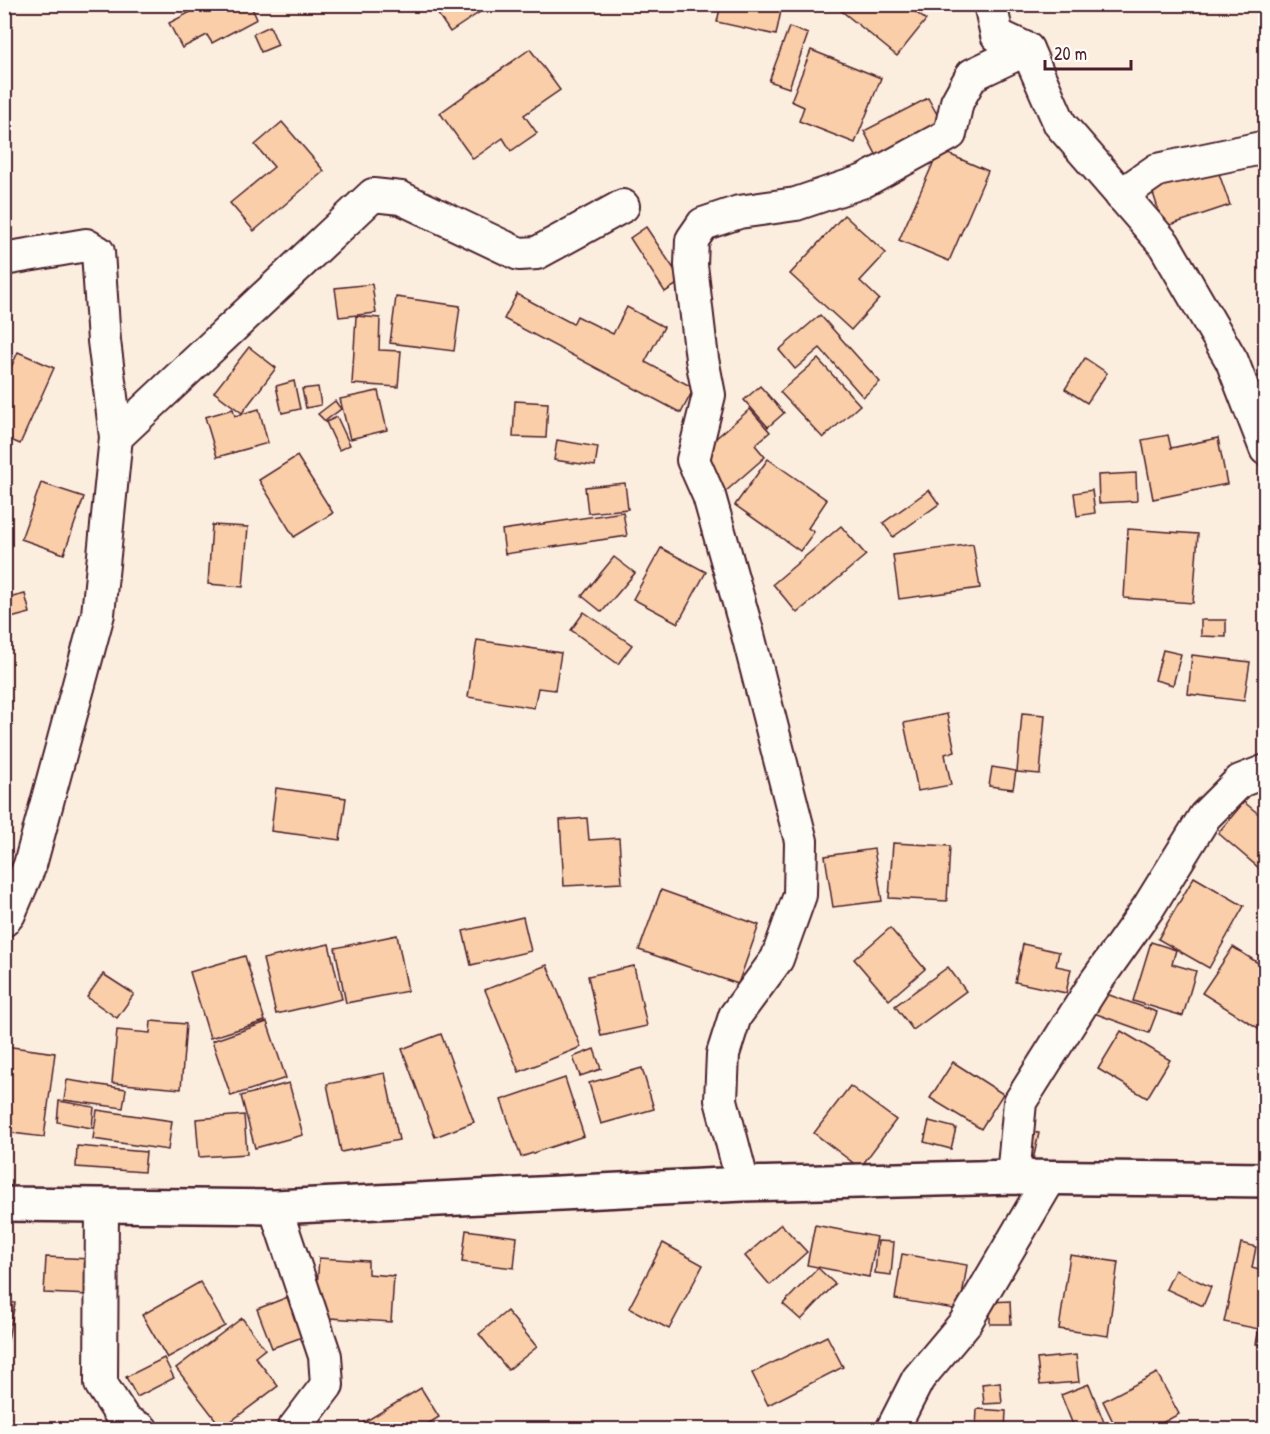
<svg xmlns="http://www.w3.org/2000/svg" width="1270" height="1434" viewBox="0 0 1270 1434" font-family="'Patrick Hand',sans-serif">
<rect width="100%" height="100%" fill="#fceedf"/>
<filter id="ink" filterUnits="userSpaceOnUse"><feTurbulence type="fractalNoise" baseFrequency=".0167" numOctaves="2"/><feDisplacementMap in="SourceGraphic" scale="12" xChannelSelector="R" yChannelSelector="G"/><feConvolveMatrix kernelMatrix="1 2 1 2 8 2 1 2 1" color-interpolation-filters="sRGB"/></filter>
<g filter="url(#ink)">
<g fill="#f9cea8" stroke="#4a1f2b" stroke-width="1.5">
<polygon points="172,4 196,4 196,9 172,7"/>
<polygon points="206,4 250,4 257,19 212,43 207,35 182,48 169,23"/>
<polygon points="431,4 492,4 450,32"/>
<polygon points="721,4 782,6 776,35 717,22"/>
<polygon points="833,4 913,4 910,8 926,20 897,56"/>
<polygon points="270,26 278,45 261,52 253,34"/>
<polygon points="789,27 808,34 789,88 769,81"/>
<polygon points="530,49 560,90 524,115 537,133 511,151 503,138 473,159 440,113"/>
<polygon points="811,50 881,78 855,143 799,121 804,107 791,101"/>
<polygon points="928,98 943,125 878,158 864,131"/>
<polygon points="282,122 324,171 254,231 230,203 274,167 255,145"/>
<polygon points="939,150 988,171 949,261 899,240"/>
<polygon points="1217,168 1230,205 1164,227 1152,190"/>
<polygon points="844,215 886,253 860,281 879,299 851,330 790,274"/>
<polygon points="646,227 682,281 665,292 630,238"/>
<polygon points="372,284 376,313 339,317 335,288"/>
<polygon points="517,294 573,324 577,316 613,334 627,307 664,327 645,362 694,388 681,413 504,319"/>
<polygon points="396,297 460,306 454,351 390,343"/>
<polygon points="820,315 880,382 863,397 820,348 795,369 779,350"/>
<polygon points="356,316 380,318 379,350 401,351 398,387 352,384"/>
<polygon points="249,347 276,368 242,413 214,392"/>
<polygon points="18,352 54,368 20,444 4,437 4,383"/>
<polygon points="1085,358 1107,373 1087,403 1065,389"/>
<polygon points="818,359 860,405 823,438 780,392"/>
<polygon points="1266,374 1266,427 1249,380"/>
<polygon points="294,381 300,409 282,413 276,386"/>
<polygon points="760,386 784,413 768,427 744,400"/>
<polygon points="318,387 321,405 306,408 302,389"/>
<polygon points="378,391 387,430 350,439 340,399"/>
<polygon points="335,401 341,409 325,421 318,414"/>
<polygon points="515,401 548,403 546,438 513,437"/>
<polygon points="233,409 235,416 259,409 268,443 217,457 205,417"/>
<polygon points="750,409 770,432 755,445 765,457 725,492 694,457"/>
<polygon points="337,417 350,445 339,450 326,422"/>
<polygon points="1168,435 1171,448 1218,438 1227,484 1153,499 1142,440"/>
<polygon points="557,440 598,447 595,466 554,460"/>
<polygon points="297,456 333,513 294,537 259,480"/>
<polygon points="768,459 827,500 808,528 814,532 800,551 735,505"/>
<polygon points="1136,473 1137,501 1099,503 1098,475"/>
<polygon points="41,483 84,497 64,554 21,539"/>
<polygon points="625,483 628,509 588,513 585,487"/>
<polygon points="929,490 939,504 893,537 883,523"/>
<polygon points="1092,490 1095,513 1077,516 1074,493"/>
<polygon points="623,512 627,536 505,554 502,530"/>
<polygon points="212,525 248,527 243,587 208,584"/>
<polygon points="841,526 866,555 797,613 773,584"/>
<polygon points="1128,529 1198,534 1193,603 1124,598"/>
<polygon points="973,544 980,588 899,599 893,555"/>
<polygon points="661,548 706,572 678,623 633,599"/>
<polygon points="614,557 635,573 602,612 582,596"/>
<polygon points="25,594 30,613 7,619 4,599"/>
<polygon points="584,612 632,645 618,664 571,630"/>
<polygon points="1201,620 1226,620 1226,637 1201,636"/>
<polygon points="477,640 561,653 555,690 538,688 534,708 468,697"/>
<polygon points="1163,650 1181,654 1173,685 1155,680"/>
<polygon points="1192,655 1250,662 1244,701 1188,694"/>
<polygon points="1022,713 1045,715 1040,774 1017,772"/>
<polygon points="947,714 955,751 945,754 951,785 918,791 904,723"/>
<polygon points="992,767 1016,771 1013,789 989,786"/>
<polygon points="276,788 346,798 340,840 271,831"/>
<polygon points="1244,802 1266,820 1266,874 1218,833"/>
<polygon points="587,818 589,840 619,838 622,883 564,886 560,820"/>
<polygon points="893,843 950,846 947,901 889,898"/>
<polygon points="874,849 882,901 833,907 825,856"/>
<polygon points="1194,877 1244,906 1209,968 1158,939"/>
<polygon points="661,890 759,925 738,984 639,950"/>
<polygon points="523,917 531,951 471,965 463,931"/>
<polygon points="890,928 925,969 889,1000 854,959"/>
<polygon points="397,935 408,991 346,1003 335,948"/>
<polygon points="1151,942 1176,950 1172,964 1196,971 1183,1016 1133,1001"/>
<polygon points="329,944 342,999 276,1014 263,959"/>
<polygon points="1023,944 1059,952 1056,966 1071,969 1066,993 1015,982"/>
<polygon points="1233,947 1266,968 1266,1033 1202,993"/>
<polygon points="245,956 265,1021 210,1038 190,972"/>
<polygon points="547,965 581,1047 519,1072 485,990"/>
<polygon points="634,966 647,1026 601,1036 588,976"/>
<polygon points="948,967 966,991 913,1030 895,1006"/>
<polygon points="103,974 134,994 117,1018 87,997"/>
<polygon points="1098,991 1157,1012 1149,1033 1091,1012"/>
<polygon points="151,1021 186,1024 181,1089 112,1083 117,1030 150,1033"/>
<polygon points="267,1022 286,1078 231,1096 212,1041"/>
<polygon points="1121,1031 1170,1060 1147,1098 1098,1069"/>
<polygon points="441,1034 474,1122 435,1137 402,1049"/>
<polygon points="5,1046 55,1053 44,1137 4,1132 7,1095 4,1094"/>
<polygon points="594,1049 601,1069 580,1076 573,1057"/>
<polygon points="953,1062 1003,1094 981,1129 930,1098"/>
<polygon points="642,1068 654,1109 601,1124 589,1083"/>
<polygon points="385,1073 399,1140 341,1152 327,1084"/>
<polygon points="565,1078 584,1136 521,1157 501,1100"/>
<polygon points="67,1080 126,1089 123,1108 64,1100"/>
<polygon points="289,1083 303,1135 255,1148 241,1096"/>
<polygon points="850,1086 896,1120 860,1168 814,1133"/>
<polygon points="59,1101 94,1107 92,1128 57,1122"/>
<polygon points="97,1110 172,1121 168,1150 93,1139"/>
<polygon points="244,1115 247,1154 199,1157 196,1119"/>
<polygon points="929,1121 956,1128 951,1149 924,1142"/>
<polygon points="1017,1128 1039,1133 1033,1160 1011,1155"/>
<polygon points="77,1146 146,1152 144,1172 76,1167"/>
<polygon points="781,1224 807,1252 770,1285 745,1256"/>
<polygon points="815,1225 877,1237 869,1277 807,1265"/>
<polygon points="466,1230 517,1237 514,1268 462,1262"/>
<polygon points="878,1241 894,1242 891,1275 875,1273"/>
<polygon points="663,1243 703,1265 669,1329 629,1308"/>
<polygon points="1241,1243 1256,1247 1252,1268 1266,1272 1266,1346 1256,1344 1259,1329 1224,1322"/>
<polygon points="902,1254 967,1265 960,1310 895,1299"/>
<polygon points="1070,1255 1118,1262 1108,1336 1059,1329"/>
<polygon points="46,1257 92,1259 90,1295 44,1293"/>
<polygon points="319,1258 368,1261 368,1274 394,1276 391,1322 315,1317"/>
<polygon points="818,1268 835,1284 801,1320 783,1304"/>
<polygon points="1175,1270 1211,1287 1203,1306 1166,1289"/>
<polygon points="200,1282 225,1326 167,1358 142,1315"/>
<polygon points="293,1295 308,1335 272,1348 257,1309"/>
<polygon points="4,1301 15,1303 6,1350 4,1350"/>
<polygon points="1010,1301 1011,1324 990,1324 990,1302"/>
<polygon points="507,1311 537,1347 508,1370 479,1334"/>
<polygon points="242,1318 265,1349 255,1357 278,1386 222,1428 176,1368"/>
<polygon points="827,1336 843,1367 768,1405 752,1373"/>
<polygon points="1076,1355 1079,1382 1040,1385 1037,1359"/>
<polygon points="164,1358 174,1378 137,1397 126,1377"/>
<polygon points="1157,1373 1179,1414 1149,1430 1117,1430 1103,1401"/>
<polygon points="1000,1382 1002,1403 984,1404 982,1384"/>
<polygon points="1089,1384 1107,1430 1075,1430 1061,1395"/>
<polygon points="421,1388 439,1417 418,1430 364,1430 361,1424"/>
<polygon points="977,1409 1006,1411 1005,1430 976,1430"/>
</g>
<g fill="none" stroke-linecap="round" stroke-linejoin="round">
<g stroke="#4a1f2b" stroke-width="36">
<g id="minor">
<polyline points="990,4 997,35 1027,49 1060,124 1164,244 1232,361 1266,449"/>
<polyline points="1121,195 1157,170 1266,147"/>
<polyline points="4,259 86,245 98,252 104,341 116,437 98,614 30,865 9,914 4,920"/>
<polyline points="116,437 373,195 401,198 519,254 537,253 623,206"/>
<polyline points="1013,1177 1020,1102 1095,983 1148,908 1205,816 1240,781 1266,771"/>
<polyline points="743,1184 721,1100 723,1054 735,1016 777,959 800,895 801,841 747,631 709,496 693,460 709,395 702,359 691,265 692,240 703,224 739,212 796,204 864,181 950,134 957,102 972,75 1027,49"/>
<polyline points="102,1205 101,1384 125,1421 142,1430"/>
<polyline points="275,1207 325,1356 327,1385 293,1430"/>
<polyline points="892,1430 918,1379 965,1323 1050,1178"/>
</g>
</g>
<g stroke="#4a1f2b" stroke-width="38">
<polyline id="secondary" points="4,1204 275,1207 743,1184 1013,1177 1266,1180"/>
</g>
<use href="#minor" stroke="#fdfcf7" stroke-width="32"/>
<use href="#secondary" stroke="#fdfcf7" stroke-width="33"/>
</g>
</g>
<rect width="1270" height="1434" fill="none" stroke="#fdfcf7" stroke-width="24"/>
<rect x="12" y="12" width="1246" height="1410" fill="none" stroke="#4a1f2b" stroke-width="2" filter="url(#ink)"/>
<path d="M1045 60v9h86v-9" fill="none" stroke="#4a1f2b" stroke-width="3"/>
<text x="1054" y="60" font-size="18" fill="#4a1f2b" stroke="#fdfcf7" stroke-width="4.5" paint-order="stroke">20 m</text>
</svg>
